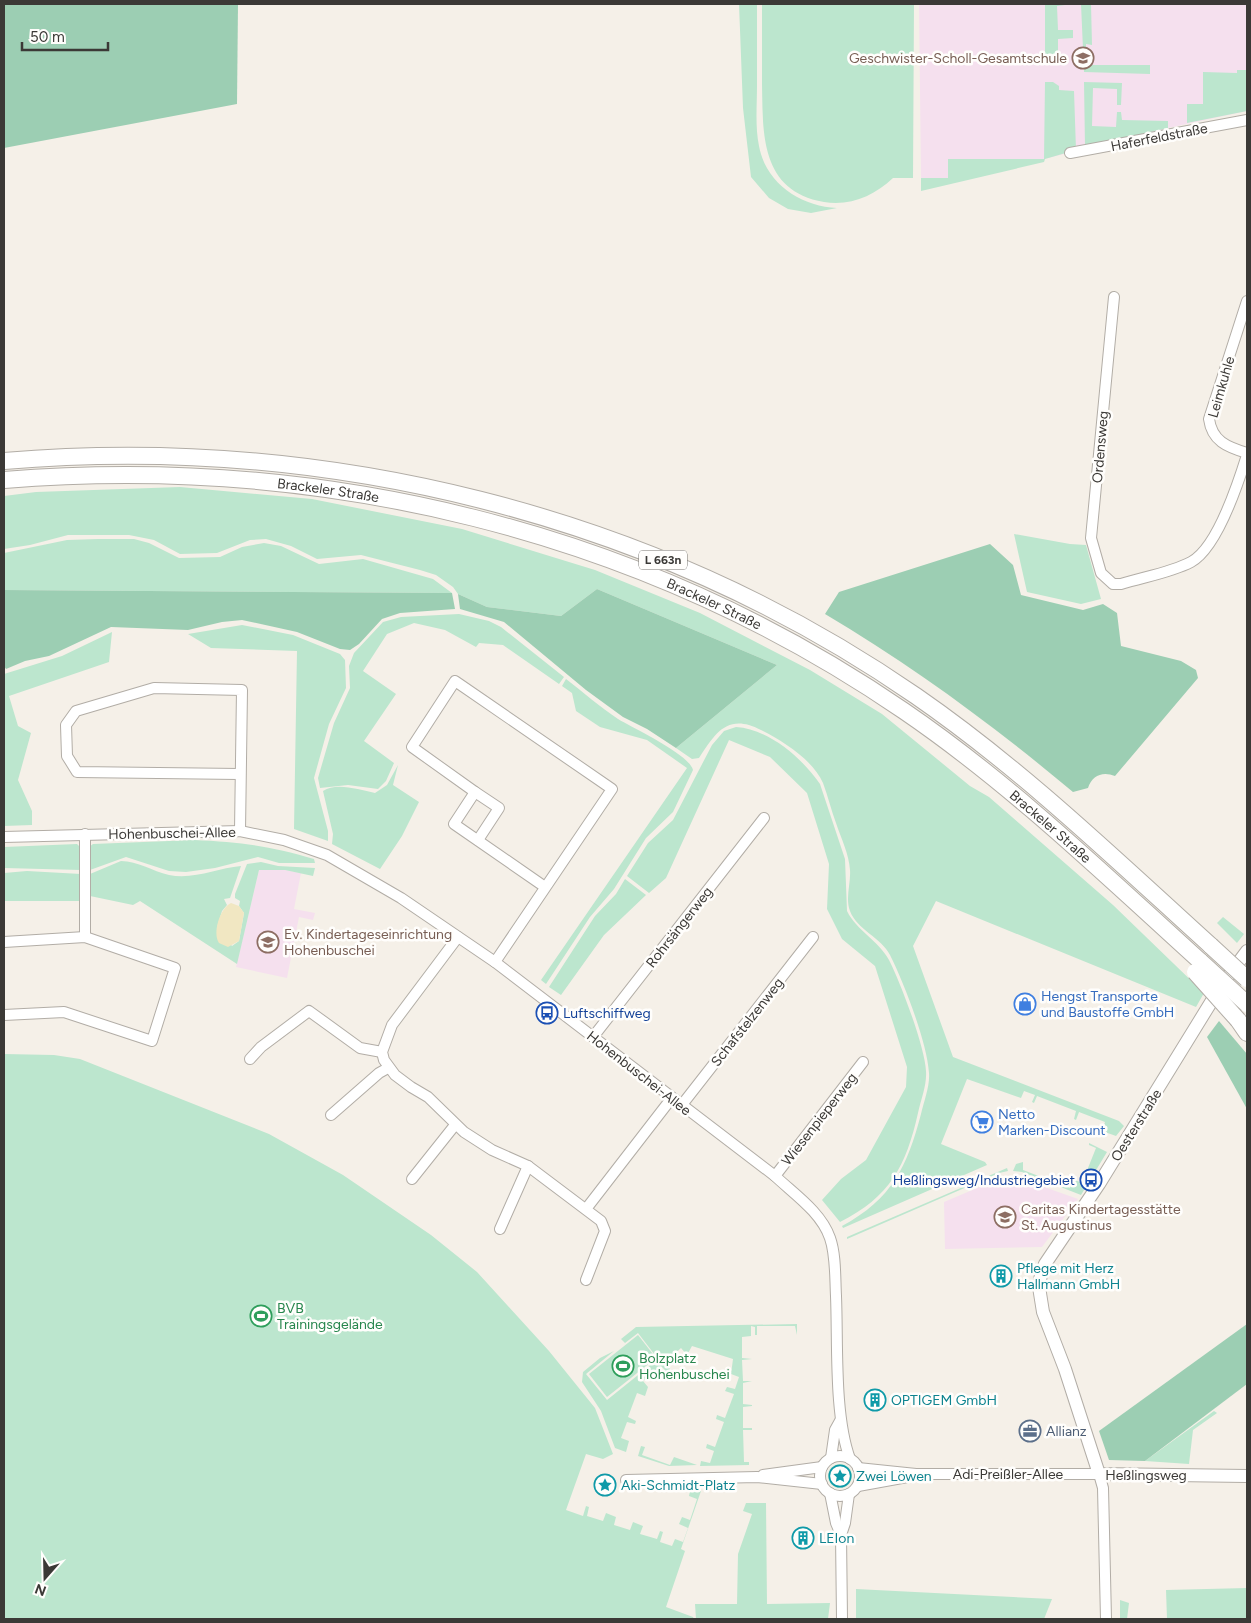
<svg xmlns="http://www.w3.org/2000/svg" width="1251" height="1623" viewBox="0 0 1251 1623" font-family="Figtree,sans-serif">
<rect width="100%" height="100%" fill="#f5f0e8"/>
<g fill="#f5e0ee">
<polygon points="919,4 1247,4 1247,111 1168,128 1044,159 948,159 948,179 921,178"/>
<polygon points="259,870 285,870 301,873 294,909 315,913 313,920 299,917 287,978 236,967"/>
<polygon points="1013,1176 1078,1199 1042,1247 945,1249 944,1202 1003,1177"/>
</g>
<g fill="#bce6ce">
<path d="M 739,4 L 757,4 C 757,31 757,58 757,85 C 757,105 755,127 759,146 C 766,184 801,206 837,208 L 811,213 L 788,209 L 769,198 L 751,177 L 743,108 Z"/>
<path d="M 762,4 L 914,4 L 913,178 L 893,178 C 874,196 851,206 824,202 C 760,191 763,133 762,84 C 762,57 762,30 762,4 Z"/>
<polygon points="1045,4 1073,4 1057,6 1058,30 1073,30 1073,38 1058,39 1058,57 1053,61 1045,60"/>
<polygon points="1081,4 1091,4 1092,45 1086,44 1087,65 1150,65 1150,74 1084,72"/>
<polygon points="1237,70 1247,70 1247,111 1187,123 1187,104 1203,104 1203,72 1237,73"/>
<polygon points="1045,82 1053,82 1059,86 1059,90 1074,91 1076,150 1045,159 1044,162 921,191 921,178 948,178 948,159 1044,159"/>
<polygon points="1084,82 1122,83 1121,105 1117,105 1117,89 1093,88 1092,126 1116,127 1117,112 1121,112 1122,120 1168,121 1168,128 1085,147"/>
<path d="M 180,487 L 312,499 L 462,529 L 595,570 L 700,613 L 810,670 L 882,714 L 970,786 L 989,797 L 1113,905 L 1204,993 L 1196,1007 L 936,901 L 913,946 L 953,1057 L 1119,1121 L 1124,1126 L 1116,1136 L 1102,1131 L 1105,1122 L 1079,1112 L 1076,1120 L 1074,1119 L 1076,1111 L 1037,1096 L 1034,1103 L 1032,1102 L 1035,1095 L 1024,1091 L 1021,1098 L 967,1079 L 941,1144 L 985,1162 L 987,1165 L 843,1228 L 842,1226 C 892,1199 907,1167 921,1114 C 924,1101 930,1086 929,1073 C 927,1042 904,983 890,955 C 881,937 857,930 850,911 C 845,898 851,883 850,870 C 849,854 841,838 836,823 C 831,810 828,796 823,783 C 813,760 783,741 761,730 C 728,713 716,732 699,758 L 692,759 L 676,748 L 777,665 L 597,589 L 561,616 L 487,607 L 458,594 L 453,587 L 436,575 L 420,570 L 361,555 L 317,559 L 291,546 L 266,539 L 250,540 L 217,553 L 180,554 L 154,540 L 129,535 L 68,535 L 30,545 L 4,549 L 4,496 L 36,492 Z"/>
<polygon points="1014,534 1070,544 1086,545 1101,599 1081,604 1027,592"/>
<polygon points="98,539 134,539 149,543 179,558 220,557 242,547 264,543 281,546 319,564 363,559 433,579 452,593 4,590 4,553 67,540"/>
<polygon points="459,614 489,621 501,627 564,677 559,684 503,645 479,643 476,647 445,630 414,623 387,634 363,671 396,694 364,741 394,763 386,781 378,789 348,785 320,788 318,778 334,723 350,688 349,666 354,653 383,622 401,617"/>
<polygon points="242,625 293,635 340,654 345,660 346,688 329,724 314,778 328,831 328,841 294,829 297,651 211,648 188,634"/>
<polygon points="112,632 109,662 9,696 18,726 31,733 18,780 32,811 32,825 4,826 4,674 62,656"/>
<path d="M 566,679 C 583,692 600,707 618,719 C 633,728 689,754 693,770 L 673,812 L 646,838 L 614,889 L 590,917 L 546,984 L 541,980 L 687,768 L 647,740 L 600,727 L 576,711 L 572,693 L 562,686 Z"/>
<path d="M 736,727 C 769,729 802,758 820,784 L 845,859 L 847,911 C 857,931 878,940 889,960 C 900,981 925,1047 926,1071 C 927,1085 921,1099 918,1113 C 906,1166 890,1197 840,1222 L 822,1200 L 841,1179 L 866,1160 L 906,1087 L 907,1067 L 875,966 L 842,939 L 827,909 L 829,864 L 807,793 L 770,757 L 729,740 L 666,878 L 649,893 L 627,876 L 648,843 L 673,820 L 712,745 L 724,731 Z"/>
<path d="M 398,765 L 393,785 L 419,802 L 402,836 L 380,869 L 332,844 L 333,834 L 323,791 C 337,782 359,790 375,793 L 387,785 Z"/>
<path d="M 194,840 C 240,842 271,846 314,859 L 315,863 L 279,863 L 258,857 L 215,868 L 186,872 L 169,871 L 126,857 L 90,870 L 89,847 L 93,844 Z"/>
<polygon points="77,844 80,847 81,870 4,868 4,847"/>
<path d="M 121,861 C 138,861 152,871 169,875 C 194,880 217,868 241,866 L 230,898 L 224,899 L 227,905 L 222,911 L 217,928 L 232,946 L 239,941 L 244,913 L 239,906 L 240,901 L 235,898 L 235,894 L 247,864 L 261,862 L 278,866 L 315,868 L 313,876 L 285,870 L 259,870 L 237,964 L 140,901 L 133,905 L 90,896 L 90,874 Z"/>
<polygon points="27,871 81,874 81,901 4,901 4,873"/>
<polygon points="625,879 646,895 604,935 561,995 549,987 595,916 616,894"/>
<polygon points="1223,917 1244,934 1237,943 1217,923"/>
<polygon points="4,1054 54,1055 80,1059 269,1134 343,1175 431,1235 477,1272 549,1351 595,1408 613,1454 603,1459 586,1454 566,1510 583,1516 586,1506 589,1507 587,1516 603,1521 606,1513 616,1517 614,1525 630,1530 633,1522 643,1526 640,1534 657,1539 660,1531 663,1532 660,1542 672,1546 675,1539 683,1542 688,1528 679,1524 682,1517 690,1520 697,1499 689,1496 690,1491 701,1491 681,1549 685,1551 666,1607 693,1617 694,1619 4,1619"/>
<polygon points="1089,1143 1107,1152 1081,1195 1022,1172 1013,1171 1016,1164 1023,1162 1023,1170 1070,1188 1073,1179 1082,1183 1096,1148 1089,1145"/>
<polygon points="1007,1168 1008,1171 999,1173 847,1239 847,1237"/>
<polygon points="797,1324 797,1335 795,1326 757,1326 757,1335 755,1335 755,1327 751,1326 751,1336 742,1337 742,1358 752,1359 742,1360 743,1381 752,1381 743,1383 743,1404 752,1405 752,1406 743,1407 743,1428 752,1428 752,1430 743,1430 744,1462 749,1462 749,1465 700,1466 701,1461 710,1463 714,1451 706,1448 707,1444 715,1447 724,1422 716,1419 717,1415 725,1418 734,1394 725,1391 727,1387 735,1389 739,1377 731,1374 733,1359 692,1346 687,1355 681,1348 665,1363 670,1369 667,1372 661,1366 643,1381 648,1387 645,1396 637,1393 628,1417 636,1421 635,1424 627,1422 621,1438 629,1441 626,1452 615,1448 601,1411 582,1382 583,1372 600,1358 614,1351 586,1374 607,1400 658,1359 638,1333 625,1343 621,1339 636,1327"/>
<polygon points="638,1335 656,1358 607,1397 589,1374"/>
<polygon points="1214,1411 1217,1413 1193,1430 1189,1464 1145,1461"/>
<polygon points="641,1446 645,1447 642,1455 670,1465 674,1457 697,1465 669,1466 638,1456"/>
<circle cx="840" cy="1476" r="12"/>
<polygon points="746,1503 766,1503 767,1604 830,1603 828,1619 696,1619 695,1604 737,1604 738,1554 752,1514 743,1511"/>
<polygon points="1247,1588 1247,1619 1167,1619 1166,1590"/>
<polygon points="856,1589 1052,1599 1044,1619 856,1619"/>
<polygon points="1120,1600 1129,1603 1127,1619 1120,1619"/>
</g>
<g fill="#9cceb3">
<polygon points="4,4 238,4 237,104 4,148"/>
<path d="M 990,544 L 1013,565 L 1021,595 L 1083,610 L 1103,604 L 1117,613 L 1121,646 L 1181,661 L 1196,670 L 1198,678 L 1115,776 C 1103,771 1092,775 1088,788 L 1073,792 C 994,726 913,666 825,614 L 839,592 Z"/>
<polygon points="597,589 777,665 676,748 647,729 623,717 586,690 504,622 460,609 458,594 487,607 561,616"/>
<polygon points="4,590 452,593 455,609 400,613 382,619 359,644 350,650 340,649 297,632 242,620 222,622 188,630 111,627 49,656 25,661 6,669 4,666"/>
<polygon points="1219,1021 1247,1054 1247,1109 1207,1037"/>
<polygon points="1247,1324 1247,1384 1145,1461 1109,1460 1099,1431"/>
</g>
<path fill="#f1e7c2" d="M 231,903 L 239,906 L 244,913 L 239,941 L 228,947 L 219,943 C 212,933 220,908 231,903 Z"/>
<g fill="none" stroke-linecap="round" stroke-linejoin="round">
<g stroke="#b2ada6" stroke-width="12">
<g id="minor">
<polyline points="1070,153 1247,120"/>
<path d="M 1114,297 L 1091,538 L 1101,573 L 1113,584 L 1121,584 C 1143,577 1170,573 1191,562 C 1217,548 1238,484 1247,455"/>
<path d="M 1247,301 L 1209,419 C 1212,441 1227,447 1247,453"/>
<polyline points="239,774 77,772 67,756 66,725 76,711 154,688 242,690 240,831"/>
<polyline points="475,792 499,808 478,840"/>
<path d="M 4,837 L 240,831 L 284,840 L 327,855 L 401,898 L 495,962 L 775,1176 C 794,1194 821,1212 830,1238 C 836,1255 835,1278 836,1296 C 838,1344 834,1415 850,1459"/>
<polyline points="85,937 85,834"/>
<polyline points="458,937 392,1025 382,1052 384,1060 395,1075 411,1087 428,1097 464,1132 492,1150 528,1166 601,1221 605,1231 586,1280"/>
<polyline points="4,942 85,937 175,968 152,1041 64,1012 4,1015"/>
<polyline points="495,962 612,789 455,681 412,747 475,792 454,824 545,887"/>
<polyline points="593,1037 764,818"/>
<polyline points="250,1059 261,1047 309,1011 360,1048 382,1052"/>
<polyline points="681,1106 813,937"/>
<polyline points="331,1115 379,1073 388,1068"/>
<polyline points="775,1176 863,1062"/>
<polyline points="412,1179 455,1125"/>
<polyline points="586,1209 671,1099"/>
<polyline points="500,1229 528,1166"/>
<circle cx="840" cy="1476" r="20"/>
<polyline points="831,1458 835,1430 840,1421"/>
<polyline points="858,1468 916,1474 1099,1474 1103,1488 1106,1619"/>
<polyline points="763,1475 822,1467"/>
<polyline points="626,1480 757,1477 822,1484"/>
<polyline points="858,1486 913,1476"/>
<polyline points="830,1493 836,1523 841,1535"/>
<polyline points="842,1619 841,1535 845,1523 849,1494"/>
</g>
</g>
<g stroke="#b2ada6" stroke-width="14">
<polyline id="tertiary" points="1247,951 1221,986 1099,1184 1045,1264 1041,1274 1039,1287 1043,1312 1065,1369 1099,1474 1247,1476"/>
</g>
<g stroke="#b2ada6" stroke-width="18">
<g id="trunk">
<path d="M 4,461 C 323,434 651,513 916,696 C 1023,770 1115,859 1211,946"/>
<path id="s1" d="M 4,480 C 321,454 640,530 904,711 C 1011,784 1105,875 1201,962"/>
<polyline points="1238,1020 1247,1033"/>
</g>
</g>
<use href="#minor" stroke="#fff" stroke-width="10"/>
<use href="#tertiary" stroke="#fff" stroke-width="12"/>
<use href="#trunk" stroke="#fff" stroke-width="16"/>
<g stroke="#b2ada6" stroke-width="18" stroke-linecap="butt">
<g id="trunk-bridge">
<polyline points="1211,946 1247,979"/>
<polyline points="1201,962 1247,1004"/>
<polyline points="1195,972 1238,1020"/>
</g>
</g>
<use href="#trunk-bridge" stroke="#fff" stroke-width="16"/>
</g>
<defs>
<g id="school-ring" transform="scale(1.125)"><circle r="9.5" fill="#fffefc" stroke="#8d6e63" stroke-width="1.5"/><path d="M0-5L7-2L0 1L-7-2ZM-4 1L0 2.5L4 1V4Q0 6-4 4Z" fill="#8d6e63"/></g>
<g id="shop-ring" transform="scale(1.125)"><circle r="9.5" fill="#fffefc" stroke="#3f7fe0" stroke-width="1.5"/><path d="M-5-2.5h2.3a2.7 3.5 0 0 1 5.4 0H5L5.5 6h-11ZM-1.5-2.5h3a1.5 2.3 0 0 0-3 0Z" fill="#3f7fe0"/></g>
<g id="bus-ring" transform="scale(1.125)"><circle r="9.5" fill="#fffefc" stroke="#1a4fb4" stroke-width="1.5"/><path d="M-5-6H5V4H4V6H2V4H-2V6H-4V4H-5ZM-3.5-4V0h7V-4ZM-3.5 1.2v1.5H-2V1.2ZM2 1.2v1.5H3.5V1.2Z" fill="#1a4fb4"/></g>
<g id="supermarket-ring" transform="scale(1.125)"><circle r="9.5" fill="#fffefc" stroke="#3f7fe0" stroke-width="1.5"/><path d="M-6-5.5h2.5l.6 2H6L4.5 2H-2.5L-4.4-4H-6ZM-1.5 3.2a1.3 1.3 0 1 0 .1 0ZM3 3.2a1.3 1.3 0 1 0 .1 0Z" fill="#3f7fe0"/></g>
<g id="building-ring" transform="scale(1.125)"><circle r="9.5" fill="#fffefc" stroke="#0f9aa8" stroke-width="1.5"/><path d="M-4-6H4V6H1V3H-1V6H-4ZM-2.5-4.3h1.7v1.8h-1.7ZM.8-4.3h1.7v1.8H.8ZM-2.5-1h1.7V.8h-1.7ZM.8-1h1.7V.8H.8Z" fill="#0f9aa8"/></g>
<g id="stadium-ring" transform="scale(1.125)"><circle r="9.5" fill="#fffefc" stroke="#2e9e5b" stroke-width="1.5"/><path d="M0-5a6.5 5 0 1 0 0 10a6.5 5 0 1 0 0-10ZM-3.5-1.8h7v3.6h-7Z" fill="#2e9e5b"/></g>
<g id="office-ring" transform="scale(1.125)"><circle r="9.5" fill="#fffefc" stroke="#5c6f8a" stroke-width="1.5"/><path d="M-6-3h4V-5.5h4V-3h4V5H-6ZM-1-4.5V-3h2v-1.5ZM-6 0V1H6V0Z" fill="#5c6f8a"/></g>
<g id="sight-ring" transform="scale(1.125)"><circle r="9.5" fill="#fffefc" stroke="#0f9aa8" stroke-width="1.5"/><path d="M0-6L1.8-2.2L6-1.7L2.9 1.2L3.7 5.4L0 3.3L-3.7 5.4L-2.9 1.2L-6-1.7L-1.8-2.2Z" fill="#0f9aa8"/></g>
</defs>
<g fill-rule="evenodd">
<use href="#school-ring" x="1083" y="58"/>
<use href="#school-ring" x="268" y="942"/>
<use href="#shop-ring" x="1025" y="1004"/>
<use href="#bus-ring" x="547" y="1013"/>
<use href="#supermarket-ring" x="982" y="1122"/>
<use href="#bus-ring" x="1091" y="1180"/>
<use href="#school-ring" x="1005" y="1217"/>
<use href="#building-ring" x="1001" y="1276"/>
<use href="#stadium-ring" x="261" y="1316"/>
<use href="#stadium-ring" x="623" y="1366"/>
<use href="#building-ring" x="875" y="1400"/>
<use href="#office-ring" x="1030" y="1431"/>
<use href="#sight-ring" x="840" y="1476"/>
<use href="#sight-ring" x="605" y="1485"/>
<use href="#building-ring" x="803" y="1538"/>
</g>
<g text-anchor="middle" stroke-width="5" stroke-linejoin="round" paint-order="stroke">
<rect fill="#fffefc" stroke="#767471" stroke-width="1" x="639" y="550.5" width="48" height="19" rx="4"/>
<g font-size="12" font-weight="bold" fill="#3b3936">
<text x="663" y="564">L 663n</text>
</g>
<g font-size="14" fill="#785e54" stroke="#fffefc" text-anchor="start">
<text x="1067" y="63" text-anchor="end">Geschwister-Scholl-Gesamtschule</text>
<text x="284" y="939">Ev. Kindertageseinrichtung<tspan x="284" dy="16">Hohenbuschei</tspan></text>
<text x="1021" y="1214">Caritas Kindertagesstätte<tspan x="1021" dy="16">St. Augustinus</tspan></text>
</g>
<g font-size="14" fill="#3b3936" stroke="#fffefc">
<text transform="translate(1159 137) rotate(-11)" y="5">Haferfeldstraße</text>
<text transform="translate(1221 387) rotate(-74)" y="5">Leimkuhle</text>
<text transform="translate(1100 447) rotate(-85)" y="5">Ordensweg</text>
<text dy="5" stroke="none"><textPath href="#s1" startOffset="325">Brackeler Straße</textPath></text>
<text dy="5" stroke="none"><textPath href="#s1" startOffset="729">Brackeler Straße</textPath></text>
<text dy="5" stroke="none"><textPath href="#s1" startOffset="1134">Brackeler Straße</textPath></text>
<text transform="translate(172 833) rotate(-1)" y="5">Hohenbuschei-Allee</text>
<text transform="translate(679 927) rotate(-52)" y="5">Rohrsängerweg</text>
<text transform="translate(747 1022) rotate(-52)" y="5">Schafstelzenweg</text>
<text transform="translate(639 1073) rotate(38)" y="5">Hohenbuschei-Allee</text>
<text transform="translate(819 1119) rotate(-52)" y="5">Wiesenpieperweg</text>
<text transform="translate(1136 1125) rotate(-58)" y="5">Oesterstraße</text>
<text x="1008" y="1479">Adi-Preißler-Allee</text>
<text x="1146" y="1480">Heßlingsweg</text>
</g>
<g font-size="14" fill="#366cbe" stroke="#fffefc" text-anchor="start">
<text x="1041" y="1001">Hengst Transporte<tspan x="1041" dy="16">und Baustoffe GmbH</tspan></text>
<text x="998" y="1119">Netto<tspan x="998" dy="16">Marken-Discount</tspan></text>
</g>
<g font-size="14" fill="#164399" stroke="#fffefc" text-anchor="start">
<text x="563" y="1018">Luftschiffweg</text>
<text x="1075" y="1185" text-anchor="end">Heßlingsweg/Industriegebiet</text>
</g>
<g font-size="14" fill="#0d838f" stroke="#fffefc" text-anchor="start">
<text x="1017" y="1273">Pflege mit Herz<tspan x="1017" dy="16">Hallmann GmbH</tspan></text>
<text x="891" y="1405">OPTIGEM GmbH</text>
<text x="856" y="1481">Zwei Löwen</text>
<text x="621" y="1490">Aki-Schmidt-Platz</text>
<text x="819" y="1543">LEIon</text>
</g>
<g font-size="14" fill="#27864d" stroke="#fffefc" text-anchor="start">
<text x="277" y="1313">BVB<tspan x="277" dy="16">Trainingsgelände</tspan></text>
<text x="639" y="1363">Bolzplatz<tspan x="639" dy="16">Hohenbuschei</tspan></text>
</g>
<g font-size="14" fill="#4e5e75" stroke="#fffefc" text-anchor="start">
<text x="1046" y="1436">Allianz</text>
</g>
</g>
<rect width="1251" height="1623" fill="none" stroke="#3b3936" stroke-width="10"/>
<g transform="translate(45 1578) rotate(200)" stroke="#fffefc" stroke-width="4" paint-order="stroke">
<path d="M0-4L9 19L0 12L-9 19Z" fill="#3b3936"/>
<text y="-8" font-size="14" font-weight="bold" text-anchor="middle" fill="#3b3936">N</text>
</g>
<path d="M22 42v8h86v-8" fill="none" stroke="#3b3936" stroke-width="2.5"/>
<text x="30" y="42" font-size="15" fill="#3b3936" stroke="#fffefc" stroke-width="4" paint-order="stroke">50 m</text>
</svg>
